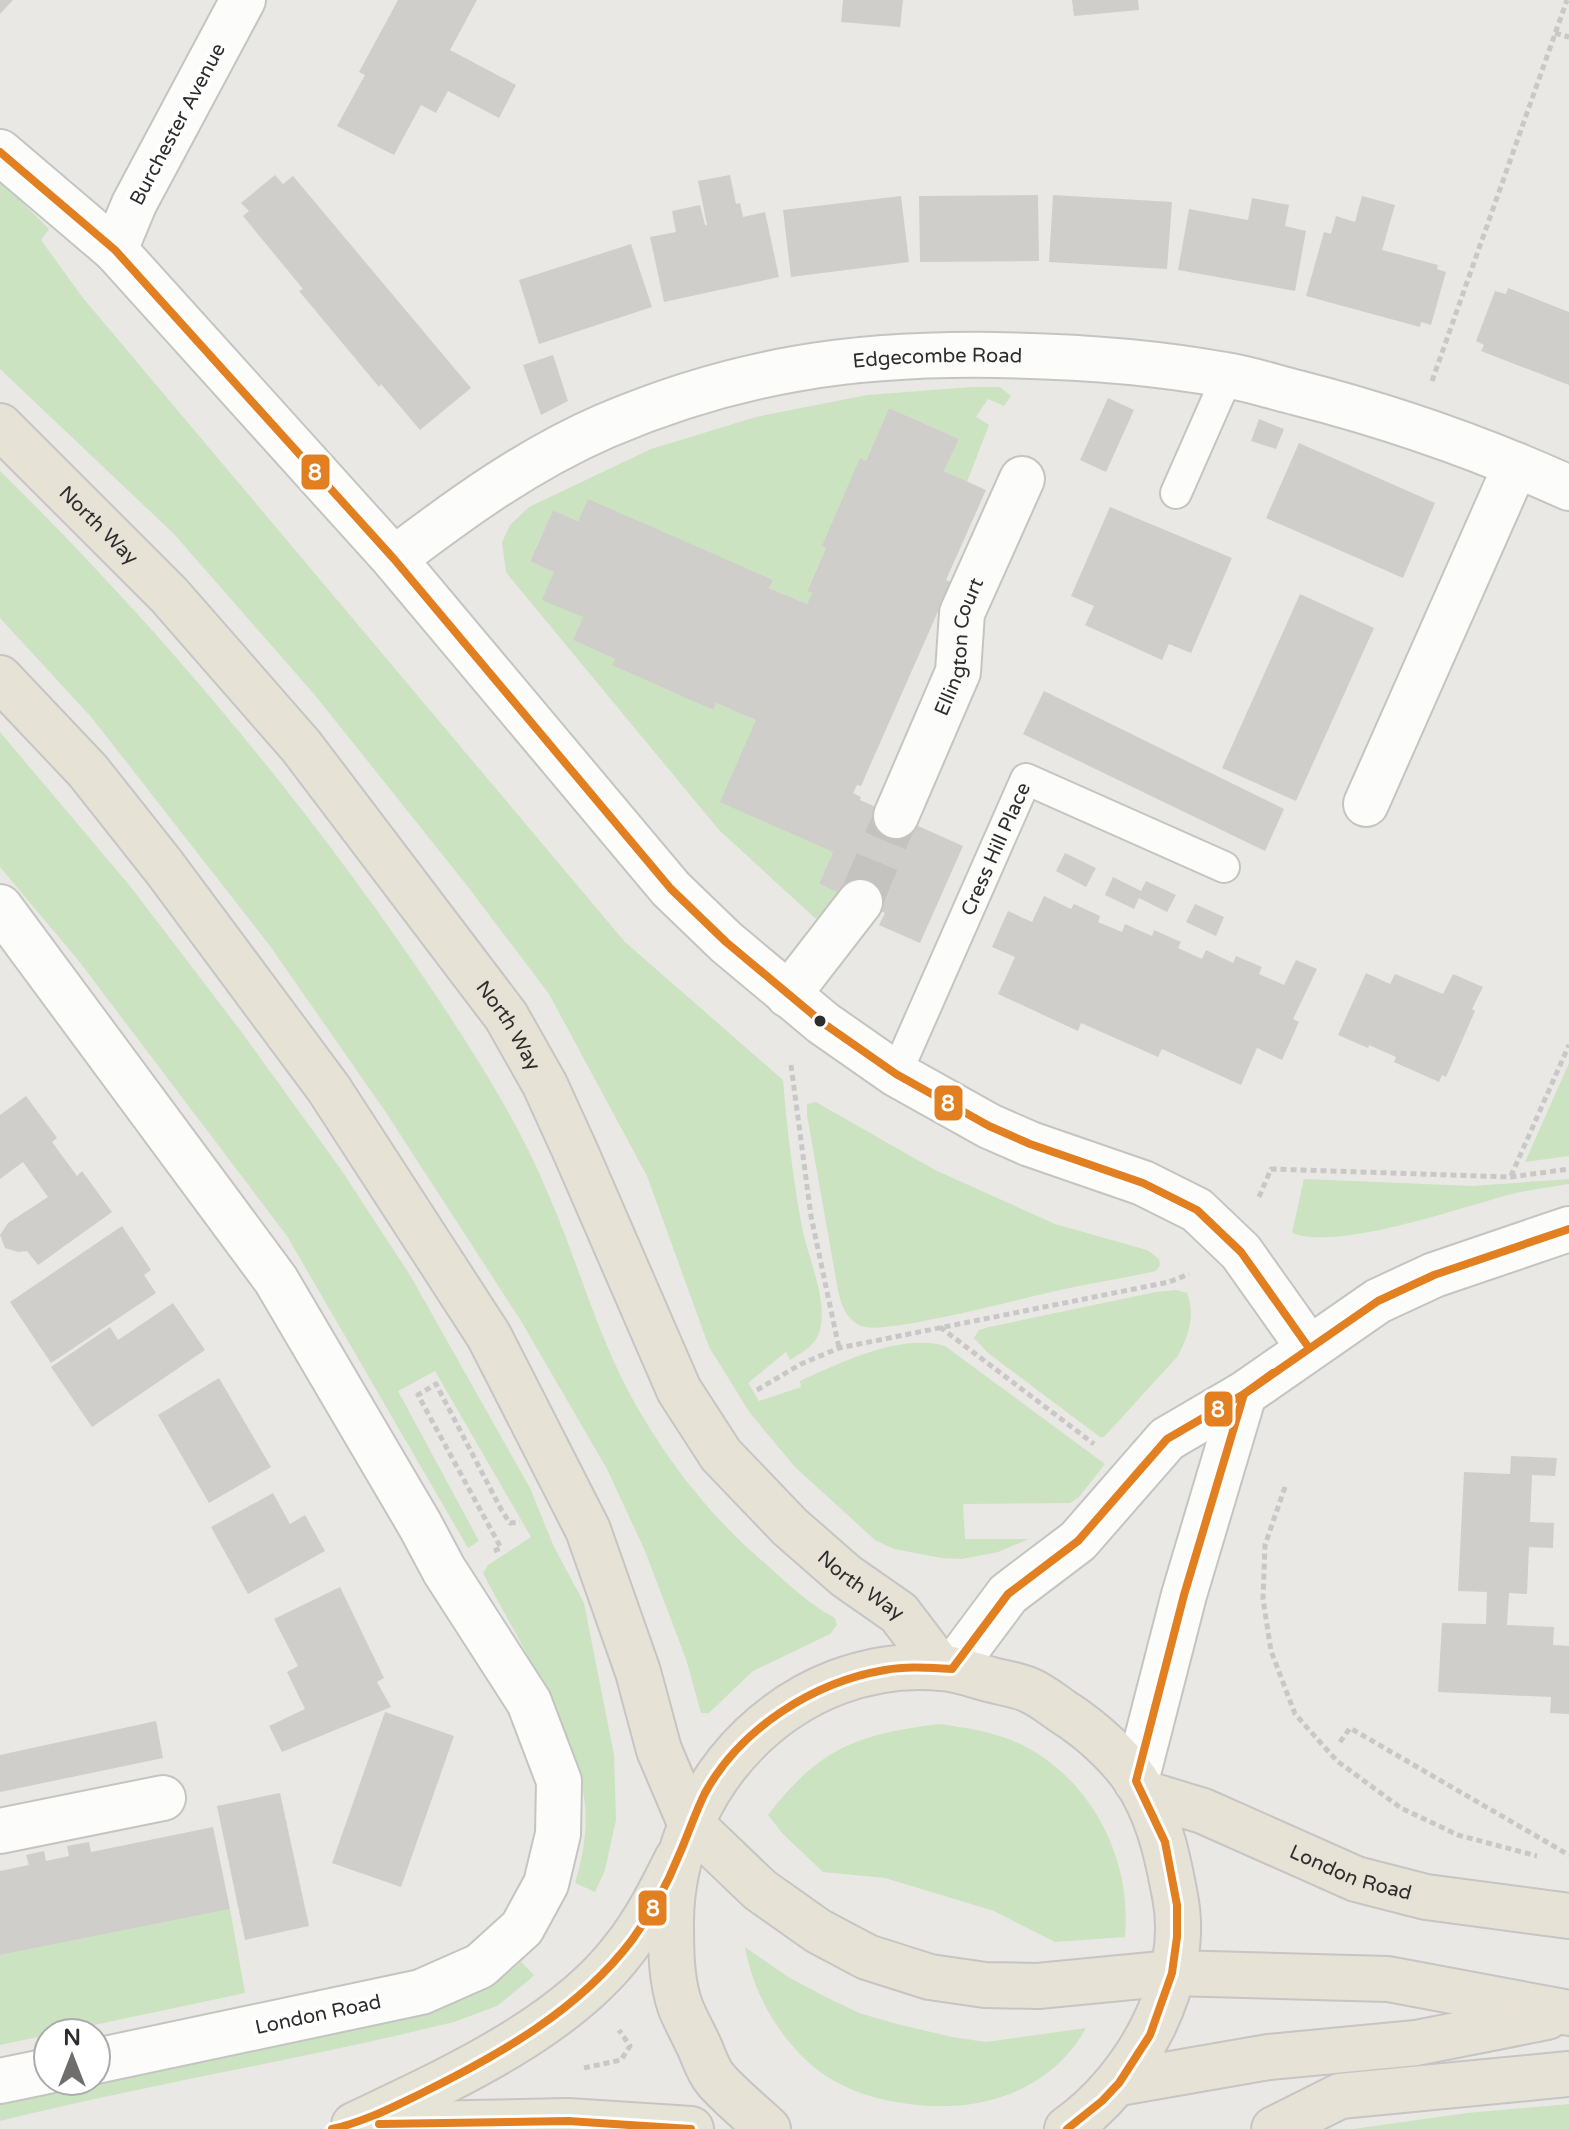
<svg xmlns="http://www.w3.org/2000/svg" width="1569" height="2129" viewBox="0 0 1569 2129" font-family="'Varela Round',sans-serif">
<rect width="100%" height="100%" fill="#eae8e4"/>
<g fill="#cbe3c0">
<path d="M 0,180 L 49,229 L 41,240 L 83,298 L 625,942 L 783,1080 C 787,1129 793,1179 802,1227 C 808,1257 828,1301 820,1330 C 816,1345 803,1352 790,1360 L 786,1352 L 748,1383 L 759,1401 L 801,1387 L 800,1381 C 840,1363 900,1333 945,1346 L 1105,1464 L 1079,1497 L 1070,1503 L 963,1504 L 965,1539 L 1029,1539 L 998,1552 L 962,1559 L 941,1558 L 894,1549 L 875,1540 L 795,1467 L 750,1413 L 709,1347 L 647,1176 L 549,994 L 465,883 L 314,694 L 174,534 L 0,369 Z"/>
<polygon points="972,387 1000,387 1011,396 1004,406 988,399 976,417 989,425 967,482 944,471 959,439 889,408 866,461 823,546 826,548 807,590 812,593 807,604 769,588 772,580 588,500 578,521 553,510 530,560 554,572 583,617 573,640 615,659 613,665 713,710 716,703 756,720 833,852 819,884 839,893 824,914 816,919 719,830 513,581 506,572 502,542 510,525 529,507 651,449 756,417 867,395"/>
<path d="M 0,471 C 164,632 313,811 441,1003 C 480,1062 520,1126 547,1191 C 577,1259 596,1332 632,1398 C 666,1460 713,1520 767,1565 C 788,1584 810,1605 835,1618 L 837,1625 L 830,1634 L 753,1671 L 709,1713 L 701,1713 L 686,1659 L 645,1551 L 607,1469 L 521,1321 L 385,1111 L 270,946 L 92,718 L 0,618 Z"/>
<path d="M 0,732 L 130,886 L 240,1030 L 340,1168 L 410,1275 L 530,1488 L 554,1547 L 584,1603 L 614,1755 L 616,1820 L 605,1870 L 595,1892 L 575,1883 C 584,1853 589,1822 583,1791 C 571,1724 515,1635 483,1573 L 488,1565 L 531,1537 L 435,1371 L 398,1391 L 479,1541 L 468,1548 L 287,1236 L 78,960 L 0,867 Z"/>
<polygon points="1569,1063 1569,1156 1525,1162"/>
<path d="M 816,1102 L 935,1170 L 1055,1224 L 1147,1250 L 1159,1259 L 1160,1265 L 1156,1271 C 1124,1278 1092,1283 1060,1290 C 1027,1297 883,1336 861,1326 C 844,1318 840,1301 837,1285 L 807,1115 L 807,1104 Z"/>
<path d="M 1304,1179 L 1473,1186 L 1569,1179 L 1569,1184 C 1549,1187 1528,1190 1508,1195 C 1459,1208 1338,1251 1292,1233 Z"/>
<path d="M 1176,1290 L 1187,1293 C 1196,1316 1188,1336 1178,1356 L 1104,1437 L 1100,1437 L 988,1353 L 974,1338 L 979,1330 L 989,1327 L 1156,1292 Z"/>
<path d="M 939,1724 C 969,1728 1001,1733 1028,1748 C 1095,1785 1132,1862 1125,1937 L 1055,1942 L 994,1911 L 885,1878 L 823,1872 L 782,1833 L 768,1815 C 819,1748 858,1734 939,1724 Z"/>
<polygon points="230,1909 245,1993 0,2045 0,1955"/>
<path d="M 745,1947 L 788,1977 L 826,1997 L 859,2013 L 897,2024 L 952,2037 L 986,2042 L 1086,2028 C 1048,2097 968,2116 896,2102 C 865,2097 832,2084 808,2062 C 775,2031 753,1991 745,1947 Z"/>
<path d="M 521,1962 L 534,1975 L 529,1980 L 497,2006 L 454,2022 C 304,2059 150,2084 0,2121 L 0,2101 L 431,2007 C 466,1997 494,1987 521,1962 Z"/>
<polygon points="1569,2104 1569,2129 1353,2129 1467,2113"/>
</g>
<g fill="#cfceca">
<polygon points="0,0 13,0 0,14"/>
<polygon points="398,0 477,0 450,50 516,85 499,118 448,91 436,113 421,105 394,155 337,126 365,75 359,72"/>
<polygon points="843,0 903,0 900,27 841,22"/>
<polygon points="1072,0 1138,0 1139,10 1074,16"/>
<polygon points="275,175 283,184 293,176 471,388 420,430 381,384 379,387 299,291 303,289 243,216 249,211 241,203"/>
<polygon points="730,175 736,204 740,203 743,217 765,212 779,277 664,302 650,237 676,232 672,211 700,205 705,225 707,225 698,181"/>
<polygon points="1038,195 1039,261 920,262 919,196"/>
<polygon points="1053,195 1172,202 1167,269 1049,262"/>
<polygon points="901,196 909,262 791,277 783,210"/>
<polygon points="1362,196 1395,205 1382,250 1438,265 1437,269 1446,272 1431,325 1421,322 1420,327 1306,296 1324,232 1331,234 1336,216 1355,222"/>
<polygon points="1252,198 1289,205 1285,226 1306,231 1295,291 1178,270 1189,209 1248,220"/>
<polygon points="631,244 652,307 539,344 519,280"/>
<polygon points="1508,288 1569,312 1569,385 1481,351 1484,345 1476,341 1495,291 1506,294"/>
<polygon points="553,355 568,401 541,415 523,365"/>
<polygon points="1108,398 1134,410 1106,472 1080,460"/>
<polygon points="889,408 959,439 944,471 986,490 946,580 951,582 861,786 857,785 853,793 861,797 860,800 963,846 920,943 879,925 885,913 819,884 833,852 720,802 756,720 716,703 713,710 612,665 615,659 573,640 583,617 542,600 554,572 530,561 553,510 578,521 588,499 773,580 769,588 807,604 812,593 807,591 826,548 822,546 860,458 866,461"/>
<polygon points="1259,419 1284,429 1276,449 1251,441"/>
<polygon points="1299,443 1435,503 1403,578 1266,518"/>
<polygon points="1110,507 1232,558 1191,653 1169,644 1162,660 1085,625 1094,606 1071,596"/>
<polygon points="1300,594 1374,628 1296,801 1222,768"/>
<polygon points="1044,691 1284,809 1265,851 1023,734"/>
<polygon points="1065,853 1096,868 1086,887 1056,871"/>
<polygon points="1113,877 1141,891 1146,881 1176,895 1167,912 1139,898 1134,909 1105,895"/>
<polygon points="1044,896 1071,909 1074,904 1100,916 1098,922 1122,932 1125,924 1152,936 1154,930 1181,942 1178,948 1202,959 1206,950 1233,963 1236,956 1262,967 1259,974 1284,985 1296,960 1317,969 1293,1019 1299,1022 1282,1060 1257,1048 1241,1085 1162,1049 1158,1057 1081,1023 1078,1031 998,994 1015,957 992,947 1008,911 1032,922"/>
<polygon points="1195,904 1224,917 1216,936 1186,922"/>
<polygon points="1366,973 1390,984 1395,974 1443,994 1453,974 1483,987 1472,1009 1475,1011 1446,1077 1442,1075 1439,1082 1394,1062 1396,1057 1369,1045 1368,1048 1338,1035"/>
<polygon points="26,1096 57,1138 52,1142 77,1176 82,1171 112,1212 38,1265 27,1251 18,1252 5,1248 0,1235 8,1223 48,1197 23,1162 0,1179 0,1115"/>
<polygon points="122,1226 151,1270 144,1275 156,1293 51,1363 10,1302"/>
<polygon points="173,1303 205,1350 92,1427 51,1367 110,1327 118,1340"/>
<polygon points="219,1378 271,1467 209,1503 158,1415"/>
<polygon points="1511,1456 1557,1458 1555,1476 1532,1475 1530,1522 1554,1523 1553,1548 1529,1547 1527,1594 1509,1593 1507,1625 1554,1627 1553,1645 1569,1646 1569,1714 1550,1713 1551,1697 1438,1692 1442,1623 1486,1624 1487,1592 1458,1591 1464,1472 1510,1474"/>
<polygon points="273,1493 290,1524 305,1515 325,1551 248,1594 211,1527"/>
<polygon points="340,1587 384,1678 377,1682 391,1707 282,1752 269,1726 305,1709 287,1672 298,1666 274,1619"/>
<polygon points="385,1712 454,1736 401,1887 332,1863"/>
<polygon points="156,1721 163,1758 0,1792 0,1755"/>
<polygon points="280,1793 309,1926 245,1940 217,1806"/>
<polygon points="213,1827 230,1909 0,1955 0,1871 29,1865 26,1855 44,1851 46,1861 69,1856 67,1846 89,1842 91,1852"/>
</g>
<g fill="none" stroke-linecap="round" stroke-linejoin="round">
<polyline stroke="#c4c3bf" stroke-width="44" stroke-dasharray="44 22" stroke-linecap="butt" points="860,902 896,816"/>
<g stroke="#c4c4c3" stroke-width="34">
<g id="service">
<polyline points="1176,493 1228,375"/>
<path id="s1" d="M 896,1074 L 1026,779 L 1224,867"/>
</g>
</g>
<g stroke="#c4c4c3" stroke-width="48">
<g id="minor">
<polyline points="0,152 115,250"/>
<path id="s2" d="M 394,559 C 461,508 527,460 605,426 C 736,370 853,353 995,355 C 1072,356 1149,361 1225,375 C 1250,379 1274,387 1298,393 C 1392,417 1481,448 1569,488"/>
<polyline points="1366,804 1516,465"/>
<path id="s3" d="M 896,816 L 958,672 L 962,613 L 1022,479"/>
<polyline points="0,907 276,1280 420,1525 444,1570 529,1702 559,1781 558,1834 546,1884 522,1928 480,1966 421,1992 96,2061"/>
<polyline points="788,995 860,902"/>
<polyline points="0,1831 163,1798"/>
<polyline points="0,2081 48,2071"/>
</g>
</g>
<g stroke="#c4c4c3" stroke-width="48">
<g id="tertiary">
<polyline points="243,0 134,204 115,250 394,559 671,889 726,942 823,1023 896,1074 989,1126 1030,1144 1143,1183 1197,1210 1241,1252 1309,1348"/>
<polyline points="952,1669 1008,1594 1078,1541 1167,1439 1244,1394 1378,1301 1434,1275 1569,1229"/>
<polyline points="1136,1781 1184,1595 1244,1394"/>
</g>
</g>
<g stroke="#c6c5c3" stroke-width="48">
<g id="primary">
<path d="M 354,2125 C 444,2082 563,2030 624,1949 C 646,1921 661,1891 677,1859"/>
<polyline points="370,2125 568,2121 691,2129"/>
</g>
</g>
<g stroke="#c6c5c3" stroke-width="48">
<g id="trunk">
<path id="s4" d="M 0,426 L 169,595 L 301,746 L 506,1016 L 545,1085 L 576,1153 L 679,1390 L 721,1455 L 790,1527 L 846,1576 L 899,1613 L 940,1667"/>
<polyline points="0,678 88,771 164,867 329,1089 489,1336 588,1530 638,1672 659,1750 690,1823 760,1890 818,1931 867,1957 930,1977 985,1985 1038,1986 1172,1973 1388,1979 1569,2013"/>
<path id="s5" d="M 1144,1793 L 1203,1811 L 1356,1879 L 1426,1897 L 1569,1916"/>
<polyline points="1119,2083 1269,2057 1416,2043 1547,2017"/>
<path d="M 768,2129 C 751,2113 732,2098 716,2080 C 708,2071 704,2057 699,2046 C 693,2033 685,2019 680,2006 C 671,1980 671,1950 671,1923 C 671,1780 796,1654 942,1668 C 959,1669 976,1676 992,1680 C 1004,1683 1018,1685 1029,1690 C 1041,1695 1052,1704 1062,1711 C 1092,1730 1126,1760 1143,1792 C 1161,1825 1168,1859 1175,1896 C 1192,1982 1135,2081 1067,2129"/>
<polyline points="1274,2129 1340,2096 1569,2074"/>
</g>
</g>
<g stroke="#c8c8c8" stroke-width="5" stroke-dasharray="6 4" stroke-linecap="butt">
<polyline points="1555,33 1569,37"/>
<polyline points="1432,381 1567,0"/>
<polyline points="791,1065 811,1216 839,1348"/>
<polyline points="1511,1176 1569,1045"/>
<polyline points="1259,1197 1271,1169 1511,1177 1569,1169"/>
<polyline points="940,1327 1094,1444"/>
<polyline points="757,1390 801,1364 839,1348 1169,1282 1189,1274"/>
<polyline points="1285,1487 1265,1545 1263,1599 1271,1651 1295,1714 1337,1761 1401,1808 1458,1835 1537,1856"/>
<polyline points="494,1551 501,1548 418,1395 436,1384 502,1511 510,1523 520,1522"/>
<polyline points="1340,1742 1350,1728 1569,1855"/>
<polyline points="584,2068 621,2060 630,2046 619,2030"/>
</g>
<use href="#service" stroke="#fcfcfb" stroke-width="30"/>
<use href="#minor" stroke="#fcfcfb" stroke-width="44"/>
<use href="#tertiary" stroke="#fcfcfb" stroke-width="44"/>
<use href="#primary" stroke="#e6e4d7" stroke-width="44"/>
<use href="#trunk" stroke="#e7e2d6" stroke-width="44"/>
<g stroke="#fff" stroke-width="14">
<g id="bus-1">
<polyline points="0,152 115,250 394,559 671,889 726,942 823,1023 896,1074 989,1126 1030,1144 1143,1183 1197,1210 1241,1252 1309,1348"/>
<polyline points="379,2124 568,2121 691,2129"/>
<path d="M 332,2129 C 364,2122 393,2107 422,2093 C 499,2055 579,2010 632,1940 C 651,1914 667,1885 679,1855 C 688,1835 695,1813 705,1793 C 740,1729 813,1682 885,1670 C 908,1666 930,1668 952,1669 L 1008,1594 L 1078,1541 L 1167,1439 L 1244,1394 L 1378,1301 L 1434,1275 L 1569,1229"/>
<polyline points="1067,2129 1102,2101 1119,2083 1150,2035 1172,1973 1177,1937 1177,1905 1165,1842 1136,1781 1184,1595 1244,1394 1273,1373"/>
</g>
</g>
<use href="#bus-1" stroke="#e27f20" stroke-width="8"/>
</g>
<circle fill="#2d2d2d" stroke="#fff" stroke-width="3" cx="820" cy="1021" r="7"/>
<g text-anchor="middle" stroke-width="8" stroke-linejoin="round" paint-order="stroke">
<g font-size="20" fill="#2d2d2d" stroke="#fff">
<text transform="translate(177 124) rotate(-62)" y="7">Burchester Avenue</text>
<text dy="7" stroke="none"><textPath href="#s2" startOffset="592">Edgecombe Road</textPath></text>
<text dy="7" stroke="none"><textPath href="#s4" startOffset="140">North Way</textPath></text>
<text dy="7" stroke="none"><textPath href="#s3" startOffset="182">Ellington Court</textPath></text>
<text dy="7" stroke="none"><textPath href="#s1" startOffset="246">Cress Hill Place</textPath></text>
<text dy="7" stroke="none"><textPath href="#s4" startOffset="788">North Way</textPath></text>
<text dy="7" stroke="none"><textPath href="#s4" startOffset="1460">North Way</textPath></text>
<text dy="7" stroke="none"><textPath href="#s5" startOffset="222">London Road</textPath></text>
<text transform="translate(318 2014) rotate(-12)" y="7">London Road</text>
</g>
</g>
<g stroke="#fff" stroke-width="3">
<rect x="300" y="453" width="31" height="38" rx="8" fill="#e27f20"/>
<rect x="933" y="1084" width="31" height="38" rx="8" fill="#e27f20"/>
<rect x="1203" y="1390" width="31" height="38" rx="8" fill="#e27f20"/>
<rect x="637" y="1889" width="31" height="38" rx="8" fill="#e27f20"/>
</g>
<g font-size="22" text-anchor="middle" font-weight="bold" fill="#fff">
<text x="315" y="480">8</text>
<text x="948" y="1111">8</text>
<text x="1218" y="1417">8</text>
<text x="653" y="1916">8</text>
</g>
<g transform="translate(72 2057)"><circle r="38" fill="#ffffff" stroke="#ababab" stroke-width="2"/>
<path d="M0-6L14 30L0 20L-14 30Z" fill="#6f6e6d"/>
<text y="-12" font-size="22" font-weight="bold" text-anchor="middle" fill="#2d2d2d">N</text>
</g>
</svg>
